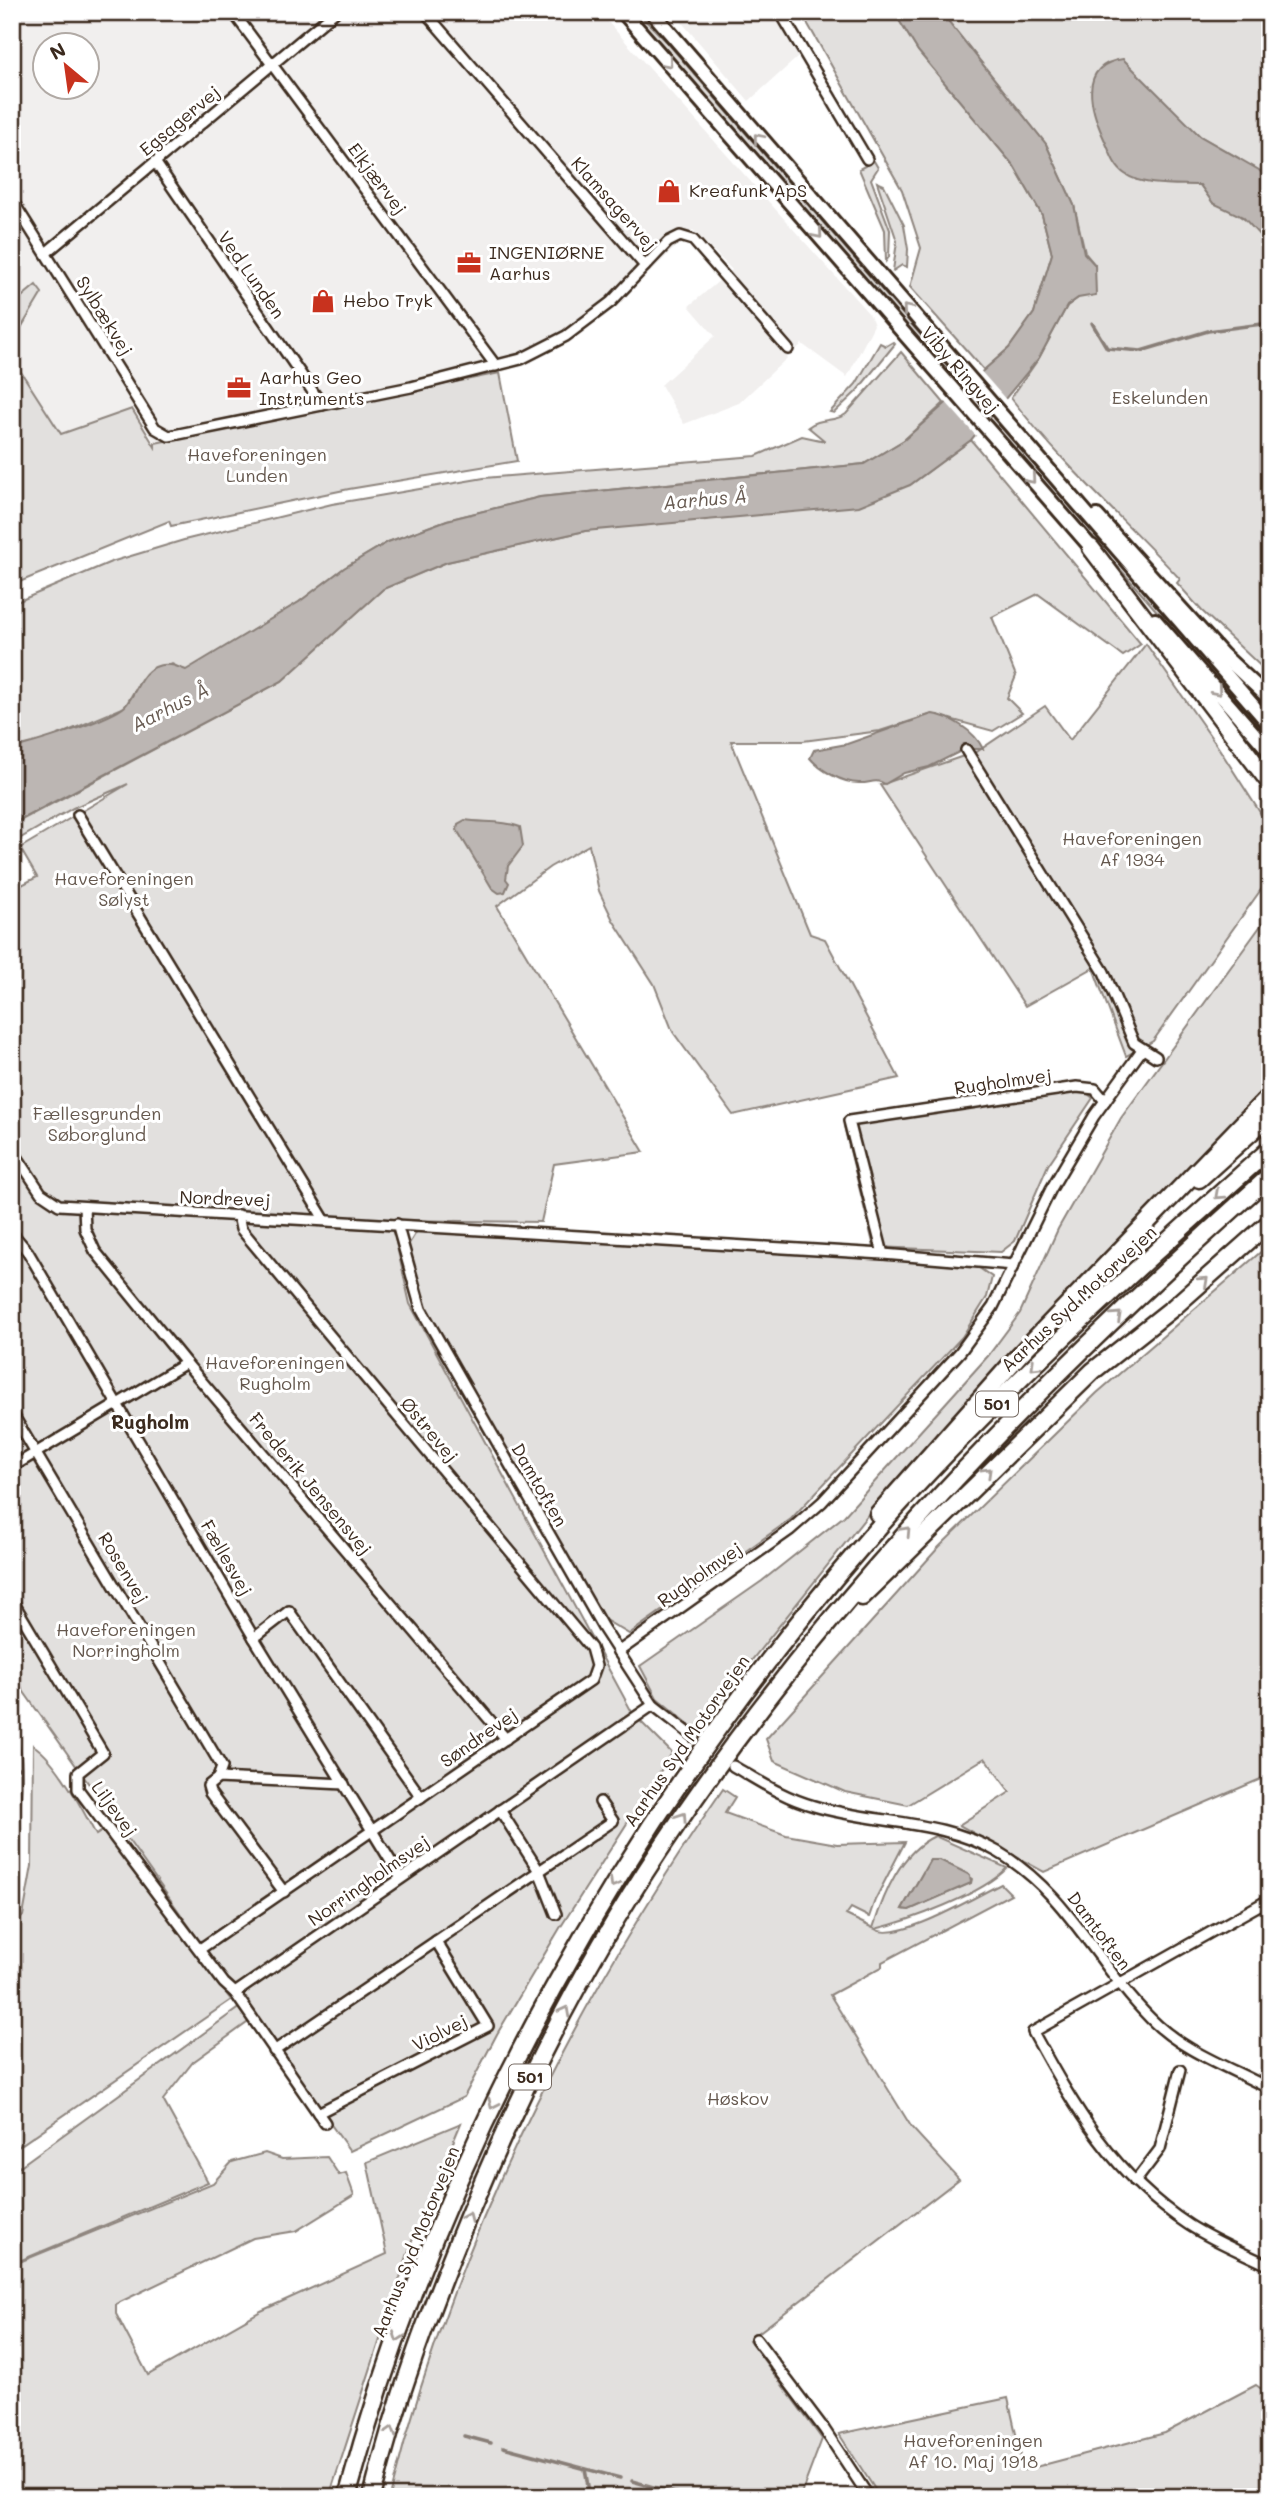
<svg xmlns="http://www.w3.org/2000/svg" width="1282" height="2509" viewBox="0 0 1282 2509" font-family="Mali,sans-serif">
<rect width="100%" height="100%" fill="#fff"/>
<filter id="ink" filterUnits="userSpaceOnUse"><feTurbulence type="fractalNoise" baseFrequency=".0143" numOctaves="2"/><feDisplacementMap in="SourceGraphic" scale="14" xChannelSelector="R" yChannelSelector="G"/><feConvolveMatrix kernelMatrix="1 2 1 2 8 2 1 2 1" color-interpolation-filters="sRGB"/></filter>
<g filter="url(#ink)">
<g fill="#f1efee" fill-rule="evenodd">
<path d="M 12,12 L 599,12 L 870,315 L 874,325 L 847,377 L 802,344 L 739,403 L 684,424 L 661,385 L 715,336 L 689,306 L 732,270 L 693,230 L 605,316 L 560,346 L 500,373 L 155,443 L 134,407 L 56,460 L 12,392 ZM 46,46 L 88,46 L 88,88 L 46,88 Z"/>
<polygon points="673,12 782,12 798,57 749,101"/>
</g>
<g fill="#e2e0de" stroke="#8e857e" stroke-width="2" fill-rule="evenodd">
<polygon points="632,12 637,12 665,40 971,393 968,395"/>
<polygon points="801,12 894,12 918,51 1014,166 1042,215 1052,254 1034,313 1009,348 984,370 910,287 921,248 902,190"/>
<path d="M 941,12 L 1270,12 L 1270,675 L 1202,611 L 1177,583 L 1180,579 C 1123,518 1062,464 1011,398 L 1039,358 L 1067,306 L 1078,298 L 1095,265 L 1085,253 L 1074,205 L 1046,144 ZM 1179,118 L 1200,136 L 1239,158 L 1247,221 L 1228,208 L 1213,203 L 1200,185 L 1137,180 Z"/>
<polygon points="874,161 878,168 871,179 890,230 889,257 886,261 885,230 859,169"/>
<polygon points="877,182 884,185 904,225 908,249 907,267 902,265 893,271 897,241"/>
<polygon points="36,285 42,293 12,343 12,305"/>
<polygon points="893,342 895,344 856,392 834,413 830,412 856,384 880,343 886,346"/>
<path d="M 901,352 L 944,403 L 904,440 L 864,464 L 540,497 L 447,520 L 388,542 L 344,568 L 299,602 L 186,671 L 172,664 L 141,679 L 125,707 L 42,742 L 12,748 L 12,604 L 111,562 L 184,540 L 332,504 L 484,478 L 756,456 L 802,436 L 825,441 L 808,427 C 820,417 834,423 846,414 Z"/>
<polygon points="12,358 61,434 132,409 155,447 155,443 500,373 517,461 349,489 171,526 169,521 12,585"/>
<polygon points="986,410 1270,736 1270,741 983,412"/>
<polygon points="971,440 1141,644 1123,656 1038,594 992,617 1016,676 1007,698 1022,713 993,731 932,714 880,731 803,741 731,741 810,934 825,939 899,1078 733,1115 673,1032 654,984 613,920 599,891 589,845 550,867 497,906 644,1152 554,1164 541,1222 391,1220 410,1304 633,1714 672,1753 560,1928 497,2034 464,2097 350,2151 254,2018 193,2062 163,2100 208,2182 12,2264 12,2172 244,2004 12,1675 12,890 37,877 20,848 128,784 73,808 12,843 12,825 282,681 383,589 447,562 585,531 910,485"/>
<polygon points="1146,644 1218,747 1270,828 1270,877 1153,1041 1126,1056 1093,968 1025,1006 880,785 978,751 1045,706 1070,740"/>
<polygon points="1270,913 1270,1084 1095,1266 890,1487 696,1730 657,1698 640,1666 762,1581 844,1516 988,1356 1020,1313 1058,1229 1121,1118"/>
<polygon points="1083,1090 1093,1098 1048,1165 1015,1241 1001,1252 874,1247 844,1126"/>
<polygon points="417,1231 972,1263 992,1277 987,1297 962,1337 791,1519 629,1634 602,1618 423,1305 407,1247"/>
<polygon points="1270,1244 1270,1775 1044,1872 959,1825 1010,1792 985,1758 908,1805 845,1792 774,1761 766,1739 939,1547 1097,1393"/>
<path d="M 12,1725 C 32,1762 16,1828 12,1871 Z"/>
<path d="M 33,1745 C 57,1760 83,1810 96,1835 L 104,1830 L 231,2000 L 12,2151 L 12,1927 L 23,1916 L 32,1866 Z"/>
<path d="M 723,1789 L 735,1797 L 725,1813 L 786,1835 L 837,1844 L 905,1842 L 875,1900 L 869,1917 L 851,1908 L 846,1915 L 873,1928 C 884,1894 900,1852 935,1836 L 1007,1868 C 983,1894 909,1921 875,1929 C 897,1944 976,1896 1001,1884 L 1011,1894 L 882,1962 L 882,1967 L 830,1995 L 912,2128 L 959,2179 L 749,2340 L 822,2439 L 800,2497 L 390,2497 C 453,2242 574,2004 723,1789 ZM 930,1860 L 972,1879 L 971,1883 L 909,1910 L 902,1909 Z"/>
<polygon points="461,2123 412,2241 329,2497 12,2497 12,2265 213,2183 232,2162 265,2153 282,2159 327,2157 339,2175 346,2173 354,2195 296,2231 253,2238 116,2304 116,2314 148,2375 261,2311 387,2254 367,2162"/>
<polygon points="1256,2385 1270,2395 1270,2497 880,2497 839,2434 1008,2398 1024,2470 1165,2433"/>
</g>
<g fill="#bcb6b3" stroke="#887e77" stroke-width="2">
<path d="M 894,12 L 941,12 L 1046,144 L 1074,205 L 1084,253 L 1095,265 L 1096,295 L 1078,298 L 1067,306 L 1039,358 L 971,440 L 910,485 L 859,506 L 585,531 L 447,562 L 383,589 L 282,681 L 12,824 L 12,748 C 33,744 112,719 125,706 C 136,695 139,674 155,667 C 166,662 176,666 186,670 L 299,602 L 344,568 L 388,542 L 447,520 L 540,497 L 864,464 L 904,440 L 1009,348 L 1034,313 L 1052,254 L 1042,215 L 1014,166 L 918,51 Z"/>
<path d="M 1123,59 L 1200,136 L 1259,170 L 1270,181 L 1270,247 L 1243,217 L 1213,203 L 1200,185 C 1178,184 1143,187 1125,174 C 1114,167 1110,152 1105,141 C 1091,111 1076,65 1123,59 Z"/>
<path d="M 932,714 C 950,716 975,731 983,749 L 965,749 L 929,767 L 904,773 L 885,784 C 875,778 869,784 859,783 C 842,783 820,770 810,758 L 814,750 L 847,744 Z"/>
<path d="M 465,820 C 482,823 504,820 520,827 L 523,846 L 508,866 L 506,879 L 509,883 L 505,892 L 499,893 L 492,888 L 457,830 L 458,824 Z"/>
<polygon points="930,1860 940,1860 970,1875 971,1883 909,1910 902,1909"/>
</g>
<polygon fill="#fff" points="979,369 1008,402 976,436 944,400"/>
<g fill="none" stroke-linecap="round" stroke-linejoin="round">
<g stroke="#887e77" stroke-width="3.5">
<polyline points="1092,323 1107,348 1141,351 1208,331 1270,323"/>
<polyline points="12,1768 19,1768"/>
<polyline points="464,2436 491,2443"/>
<polyline points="503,2447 620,2478"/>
<polyline points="585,2469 590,2497"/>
<polyline points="632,2481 689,2497"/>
<polyline points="302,2497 308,2494"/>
</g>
<g stroke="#3b2a1e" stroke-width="14">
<g id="minor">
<polyline points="233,12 496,366"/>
<polyline points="425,12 645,266"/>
<polyline points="780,12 867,159"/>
<polyline points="155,162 322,405"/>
<polyline points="12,200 155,428 169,436 411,387 521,359 566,336 611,302 668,242 680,236 693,240 788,349"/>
<polyline points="46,253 335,12"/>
<polyline points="966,750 1104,972 1134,1043 1156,1057"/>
<polyline points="78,815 324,1219"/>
<polyline points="12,1149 41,1193 59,1205 883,1254 1014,1265"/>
<polyline points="84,1207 85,1229 95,1251 186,1363 506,1739"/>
<polyline points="397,1224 421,1309 603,1628 653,1705 694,1737"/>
<polyline points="12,1233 28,1252 254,1638 401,1878"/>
<polyline points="883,1254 849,1121 1077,1087 1095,1089 1105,1101"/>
<polyline points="12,1413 222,1767 218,1778"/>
<polyline points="12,1467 186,1363"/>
<polyline points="12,1600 103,1753 78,1773 78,1789 224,1983 235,1993 325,2123"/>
<polyline points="254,1638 289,1611 421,1797"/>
<polyline points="618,1652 790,1530 822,1502 960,1352 993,1307 1051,1189 1094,1116 1141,1051"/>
<path d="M 733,1766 C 759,1781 784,1798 814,1806 C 875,1824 941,1819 998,1852 C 1068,1893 1096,1964 1151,2019 C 1182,2051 1231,2068 1270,2089"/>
<polyline points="500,1810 539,1871 556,1914"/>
<polyline points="284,1892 210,1793 208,1786 218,1778 344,1784"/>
<path d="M 1270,1899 L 1033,2032 C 1075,2109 1113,2175 1189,2225 C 1214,2241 1243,2253 1270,2266"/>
<polyline points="200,1949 591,1680 596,1666 591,1648 241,1229 238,1215"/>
<polyline points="235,1993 653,1705"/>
<polyline points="274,2051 613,1821 600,1802"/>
<polyline points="318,2113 488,2026 436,1941"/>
<polyline points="1135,2182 1160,2149 1180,2070"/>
<polyline points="756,2339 824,2429 869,2497"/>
</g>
</g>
<g stroke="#3b2a1e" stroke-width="18">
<g id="secondary">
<polyline points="623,12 1097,554"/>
<polyline points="652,12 1270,725"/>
<polyline points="1097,516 1223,655 1270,699"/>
<polyline points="1155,620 1270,752"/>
</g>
</g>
<g stroke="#3b2a1e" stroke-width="21">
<g id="motorway">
<polyline points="1091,548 1270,783"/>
<polyline points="1199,1179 1270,1115"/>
<polyline points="878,1514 1020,1354 1270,1095"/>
<polyline points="862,1597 1093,1371 1174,1307 1270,1222"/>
<path d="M 347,2497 C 443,2141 628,1815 869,1538 C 992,1398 1131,1273 1270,1149"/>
<path d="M 372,2497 C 395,2402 430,2309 467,2219 C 520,2091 582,1967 659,1851 C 827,1595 1042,1379 1270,1176"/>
</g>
</g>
<use href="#minor" stroke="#fff" stroke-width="9"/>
<use href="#secondary" stroke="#fff" stroke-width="12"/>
<use href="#motorway" stroke="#fff" stroke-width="16"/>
</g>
<defs><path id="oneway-chevron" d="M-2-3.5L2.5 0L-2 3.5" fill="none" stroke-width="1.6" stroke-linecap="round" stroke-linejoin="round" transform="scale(1.75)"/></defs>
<g stroke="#a79f9a">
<use href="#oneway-chevron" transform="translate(668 63) rotate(49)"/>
<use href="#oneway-chevron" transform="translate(758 138) rotate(-130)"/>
<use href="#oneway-chevron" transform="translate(818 234) rotate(49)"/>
<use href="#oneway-chevron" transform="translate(907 309) rotate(-131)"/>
<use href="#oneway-chevron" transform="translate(1031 479) rotate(49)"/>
<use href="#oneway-chevron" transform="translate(1217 691) rotate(49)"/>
<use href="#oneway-chevron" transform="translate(1219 1195) rotate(138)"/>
<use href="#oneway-chevron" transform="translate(1204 1281) rotate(-42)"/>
<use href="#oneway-chevron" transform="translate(1117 1316) rotate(-43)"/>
<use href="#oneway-chevron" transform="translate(1035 1366) rotate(136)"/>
<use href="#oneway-chevron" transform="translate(987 1472) rotate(-44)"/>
<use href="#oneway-chevron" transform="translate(906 1531) rotate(-47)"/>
<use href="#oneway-chevron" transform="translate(682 1817) rotate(-56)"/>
<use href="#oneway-chevron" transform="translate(614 1883) rotate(121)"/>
<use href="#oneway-chevron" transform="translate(565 2011) rotate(-62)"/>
<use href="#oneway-chevron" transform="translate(493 2104) rotate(115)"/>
<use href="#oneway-chevron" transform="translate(468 2217) rotate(-67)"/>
<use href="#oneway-chevron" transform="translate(398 2337) rotate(110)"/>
<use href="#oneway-chevron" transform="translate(391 2431) rotate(-73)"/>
</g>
</g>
<defs>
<g id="shop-bare" transform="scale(1.89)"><path d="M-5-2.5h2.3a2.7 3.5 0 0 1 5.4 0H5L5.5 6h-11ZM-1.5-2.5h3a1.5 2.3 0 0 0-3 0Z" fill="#c8321e" stroke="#fff" stroke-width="2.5" paint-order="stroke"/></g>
<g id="office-bare" transform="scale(1.89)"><path d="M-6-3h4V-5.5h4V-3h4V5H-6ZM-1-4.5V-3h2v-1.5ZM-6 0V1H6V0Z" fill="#c8321e" stroke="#fff" stroke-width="2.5" paint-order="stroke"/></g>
</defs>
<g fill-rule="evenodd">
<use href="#shop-bare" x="669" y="191"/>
<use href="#office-bare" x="469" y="263"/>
<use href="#shop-bare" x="323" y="301"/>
<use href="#office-bare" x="239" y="388"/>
</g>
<g text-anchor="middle" stroke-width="6" stroke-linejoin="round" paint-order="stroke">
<g fill="#fff" stroke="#766a62" stroke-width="2">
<rect x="976" y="1391.5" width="42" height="25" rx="5"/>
<rect x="509" y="2064.5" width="42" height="25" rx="5"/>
</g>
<g font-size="16" font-weight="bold" fill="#3b2a1e">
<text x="997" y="1410">501</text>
<text x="530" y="2083">501</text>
</g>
<g font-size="18" fill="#3b2a1e" stroke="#fff">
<text transform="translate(180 121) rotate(-40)" y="6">Egsagervej</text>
<text transform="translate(377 179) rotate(53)" y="6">Elkjærvej</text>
<text transform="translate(614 204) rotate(48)" y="6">Klamsagervej</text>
<text transform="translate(251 275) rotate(55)" y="6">Ved Lunden</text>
<text transform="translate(104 316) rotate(58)" y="6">Sylbækvej</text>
<text transform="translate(960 370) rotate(49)" y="6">Viby Ringvej</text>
<text transform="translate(1003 1082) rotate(-8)" y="6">Rugholmvej</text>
<text transform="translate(225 1199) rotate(2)" y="6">Nordrevej</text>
<text transform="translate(1079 1299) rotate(-43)" y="6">Aarhus Syd Motorvejen</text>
<text transform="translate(429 1430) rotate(50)" y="6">Østrevej</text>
<text transform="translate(310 1484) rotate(50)" y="6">Frederik Jensensvej</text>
<text transform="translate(539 1485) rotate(60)" y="6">Damtoften</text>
<text transform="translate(226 1558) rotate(60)" y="6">Fællesvej</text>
<text transform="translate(123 1568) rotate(59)" y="6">Rosenvej</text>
<text transform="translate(700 1575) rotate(-35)" y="6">Rugholmvej</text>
<text transform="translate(479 1738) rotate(-35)" y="6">Søndrevej</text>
<text transform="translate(687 1741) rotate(-55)" y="6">Aarhus Syd Motorvejen</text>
<text transform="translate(114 1809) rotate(54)" y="6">Liljevej</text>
<text transform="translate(369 1881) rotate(-35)" y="6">Norringholmsvej</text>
<text transform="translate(1099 1931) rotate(53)" y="6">Damtoften</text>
<text transform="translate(440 2033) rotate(-27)" y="6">Violvej</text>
<text transform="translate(416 2242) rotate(-68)" y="6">Aarhus Syd Motorvejen</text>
</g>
<g font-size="18" fill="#3b2a1e" stroke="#fff" text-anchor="start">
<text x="689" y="197">Kreafunk ApS</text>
<text x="489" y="259">INGENIØRNE<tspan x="489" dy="21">Aarhus</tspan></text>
<text x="343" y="307">Hebo Tryk</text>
<text x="259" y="384">Aarhus Geo<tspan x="259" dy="21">Instruments</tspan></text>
</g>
<g font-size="18" fill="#65584e" stroke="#fff">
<text x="1160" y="404">Eskelunden</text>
<text x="257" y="461">Haveforeningen<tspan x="257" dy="21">Lunden</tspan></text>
<text x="1132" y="845">Haveforeningen<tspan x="1132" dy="21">Af 1934</tspan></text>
<text x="124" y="885">Haveforeningen<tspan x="124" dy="21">Sølyst</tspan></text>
<text x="97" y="1120">Fællesgrunden<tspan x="97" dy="21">Søborglund</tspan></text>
<text x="275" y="1369">Haveforeningen<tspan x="275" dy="21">Rugholm</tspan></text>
<text x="126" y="1636">Haveforeningen<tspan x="126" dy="21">Norringholm</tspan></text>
<text x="738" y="2105">Høskov</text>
<text x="973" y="2447">Haveforeningen<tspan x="973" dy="21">Af 10. Maj 1918</tspan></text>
</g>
<g font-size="19" font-style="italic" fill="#685b52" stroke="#fff">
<text transform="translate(705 499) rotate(-5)" y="7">Aarhus Å</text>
<text transform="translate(170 707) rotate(-27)" y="7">Aarhus Å</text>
</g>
<g font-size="19" font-weight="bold" fill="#3b2a1e" stroke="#fff">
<text x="150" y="1429">Rugholm</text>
</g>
</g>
<rect width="1282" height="2509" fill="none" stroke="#fff" stroke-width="42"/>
<rect x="21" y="21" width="1240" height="2467" fill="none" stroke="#3b2a1e" stroke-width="2.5" filter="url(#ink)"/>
<g transform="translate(66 66) rotate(331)"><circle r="33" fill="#ffffff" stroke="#b1aaa5" stroke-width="2"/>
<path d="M0-5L12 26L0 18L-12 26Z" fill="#c8321e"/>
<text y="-10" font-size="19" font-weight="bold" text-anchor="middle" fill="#3b2a1e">N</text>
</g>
</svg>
